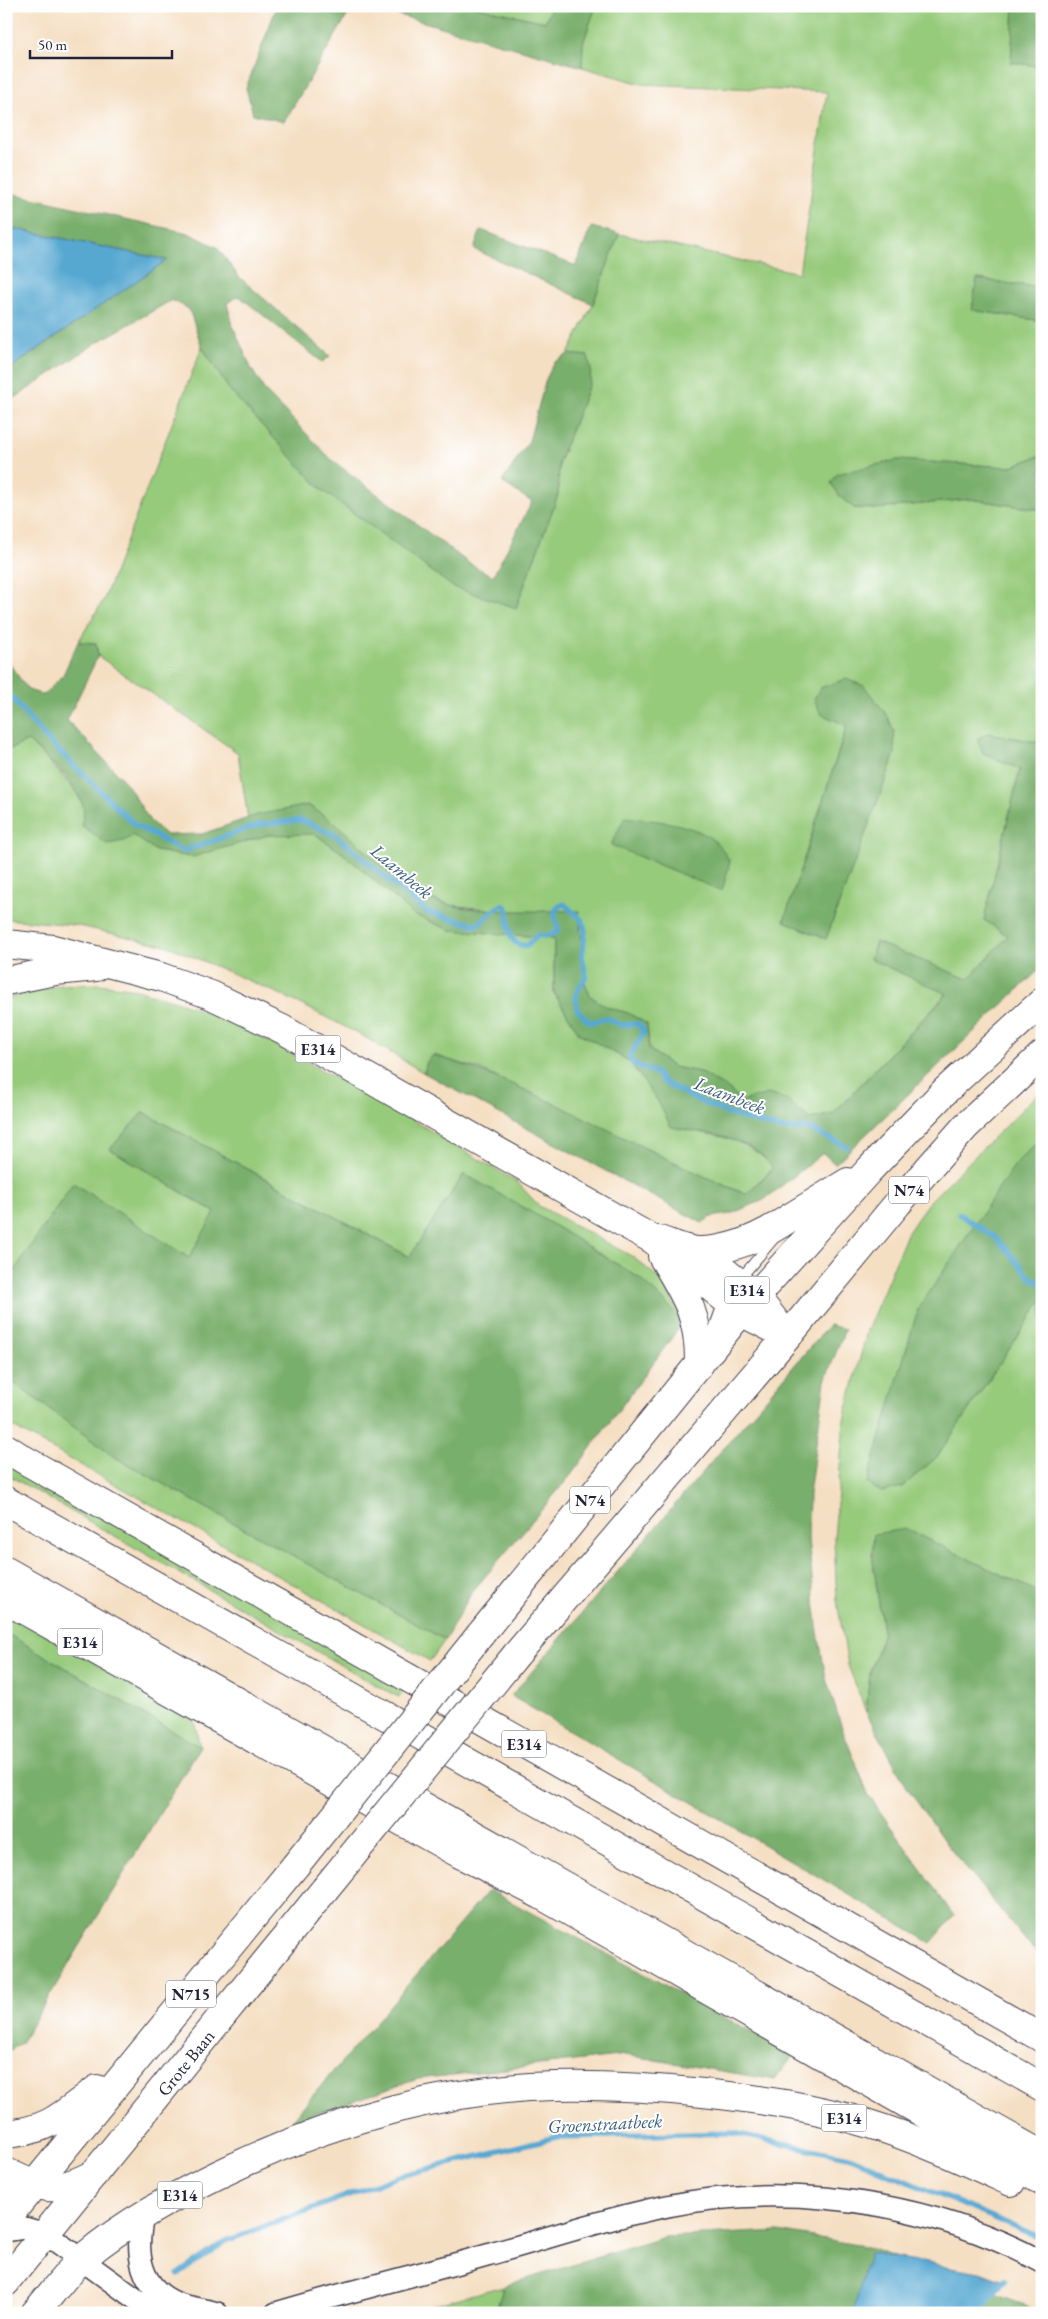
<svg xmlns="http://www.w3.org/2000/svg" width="1048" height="2319" viewBox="0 0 1048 2319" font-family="'EB Garamond',serif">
<rect width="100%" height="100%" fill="#fff"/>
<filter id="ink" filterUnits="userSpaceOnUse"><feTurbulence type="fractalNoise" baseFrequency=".02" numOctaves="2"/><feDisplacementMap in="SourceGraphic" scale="10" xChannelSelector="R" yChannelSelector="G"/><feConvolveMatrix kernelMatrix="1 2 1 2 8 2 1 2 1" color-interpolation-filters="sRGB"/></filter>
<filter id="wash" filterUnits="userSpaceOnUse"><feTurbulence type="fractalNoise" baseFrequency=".0096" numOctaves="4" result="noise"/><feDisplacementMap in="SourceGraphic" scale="20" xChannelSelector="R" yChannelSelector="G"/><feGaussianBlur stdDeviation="1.12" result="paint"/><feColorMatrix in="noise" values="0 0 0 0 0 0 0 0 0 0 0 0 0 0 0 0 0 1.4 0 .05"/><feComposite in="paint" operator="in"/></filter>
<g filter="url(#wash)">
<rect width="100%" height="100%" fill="#f5dfc3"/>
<g fill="#97cb7c" stroke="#5c765c" fill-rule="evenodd">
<polygon points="472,6 552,6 546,22"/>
<path d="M 596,6 L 1014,6 L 1011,62 L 1042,67 L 1042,288 L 977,279 L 972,310 L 1042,321 L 1042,458 L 1039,456 L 1009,467 L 897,460 L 854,508 L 874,509 L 970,499 L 1042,510 L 1042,743 L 988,733 L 983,753 L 1020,769 L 984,920 L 1009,935 L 968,980 L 876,942 L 870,959 L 947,993 L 833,1114 L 810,1119 C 781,1096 779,1091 742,1102 L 728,1089 L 700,1072 L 673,1067 L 649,1049 L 647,1024 L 628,1013 L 607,1007 L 590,996 L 585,983 L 582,940 L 499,910 L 449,905 L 421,895 L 388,871 L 308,805 L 248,819 L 238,753 L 98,656 L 96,643 L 78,642 L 104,599 L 202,347 L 230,391 L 516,608 L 558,495 L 559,462 L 590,382 L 588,356 L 568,354 L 593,304 L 619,234 L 799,273 L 827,92 L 641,84 L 582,67 L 583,43 ZM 847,725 L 895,754 L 826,939 L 784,921 Z"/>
<path d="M 28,741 L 51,763 L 76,792 L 84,807 L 124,841 L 133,835 L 156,851 L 192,857 L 268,835 L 315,833 L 345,855 L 414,915 L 451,930 L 554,938 L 554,993 L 579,1033 L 629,1061 L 658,1101 L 672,1127 C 709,1135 749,1136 773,1168 L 746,1194 L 712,1180 L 479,1069 L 433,1055 L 427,1062 L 424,1073 L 363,1036 L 282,995 L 168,946 L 75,925 L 6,919 L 6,751 Z"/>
<polygon points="100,984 129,988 176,1001 231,1021 404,1115 517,1182 539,1206 633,1257 660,1279 684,1321 641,1279 545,1220 464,1174 410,1257 143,1112 110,1149 216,1213 189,1258 73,1183 6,1283 6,998 61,985"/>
<polygon points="1042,1089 1042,1137 1016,1163 937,1457 1042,1300 1042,1594 906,1530 872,1554 883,1632 870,1673 866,1712 848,1665 837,1601 834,1539 844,1420 867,1331 907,1234 928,1203"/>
<polygon points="6,1377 113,1456 445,1640 430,1661 6,1423"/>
<polygon points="6,1461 407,1687 399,1697 381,1688 6,1474"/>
<polygon points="6,1611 194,1721 200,1747 6,1633"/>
<polygon points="503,2286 496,2313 405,2313"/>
</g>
<g fill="#79af6c" stroke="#4e6854">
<polygon points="277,6 353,6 284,122 253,114 246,88"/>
<polygon points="367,6 472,6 545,22 552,6 596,6 583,43 582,67"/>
<polygon points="1014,6 1042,6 1042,67 1011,62"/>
<polygon points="6,192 188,233 217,247 239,277 330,356 322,362 239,296 227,303 232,324 251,368 265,391 333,461 470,564 493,576 532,502 502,482 529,441 546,379 554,363 568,354 588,356 591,369 590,382 559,462 558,495 516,608 453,587 322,490 230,391 202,347 189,309 172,300 96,343 6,404 6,371 167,260 6,227"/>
<polygon points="591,227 619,234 593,304 474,249 481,230 576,266"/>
<polygon points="977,279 1042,288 1042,321 972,310"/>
<polygon points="1040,456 1042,458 1042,510 970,499 874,509 854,508 841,498 831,483 837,474 897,460 1009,467"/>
<path d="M 78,642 L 96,643 L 98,656 L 67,720 L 127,784 L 150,821 L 166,835 L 202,834 L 257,815 L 308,805 C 316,810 325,816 333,822 C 363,845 387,876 421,895 C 460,916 535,910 579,911 L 585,983 L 590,996 L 607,1007 L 628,1013 L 647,1024 L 649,1049 L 673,1067 L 700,1072 L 728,1089 L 742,1101 L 768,1094 L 786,1099 L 810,1119 L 833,1114 L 947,994 L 870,959 L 876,942 L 968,979 L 1008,936 L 984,920 L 1020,769 L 983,753 L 977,739 L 988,733 L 1042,743 L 1042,967 L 835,1164 L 823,1153 L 764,1200 L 730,1214 L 711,1217 L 702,1223 L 424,1073 L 427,1062 L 433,1055 C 543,1088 640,1152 746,1194 L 773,1169 C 753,1136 706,1134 671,1127 L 658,1101 L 629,1061 L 579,1033 L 554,993 L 554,938 L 451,930 L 414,915 L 345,855 L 315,834 L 268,835 L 192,857 L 156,851 L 133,835 L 124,841 L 107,844 L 81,825 C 82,820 85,812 83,806 C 77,784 45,756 28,741 L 6,751 L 6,659 L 28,690 L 44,695 L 63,675 Z"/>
<polygon points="846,679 864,686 887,715 894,731 895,754 826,939 784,921 847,726 821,714 814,699 820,688"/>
<path d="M 625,817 C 654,821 694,822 717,843 C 722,847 726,856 730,862 L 722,891 L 611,845 Z"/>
<polygon points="143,1112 409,1257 464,1174 545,1220 641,1279 684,1321 571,1475 472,1592 445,1640 113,1456 6,1377 6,1283 73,1183 189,1258 215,1212 110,1149"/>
<polygon points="1042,1137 1042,1300 937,1457 902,1487 882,1492 867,1484 918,1309 1016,1163"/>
<polygon points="829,1325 845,1329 825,1381 809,1493 808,1539 817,1626 826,1679 844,1734 869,1796 954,1916 931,1943 511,1696"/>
<polygon points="906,1529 1042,1594 1042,1607 1037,1621 1042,1625 1042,1956 1031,1947 947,1845 908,1789 866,1712 870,1673 883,1632 872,1554 874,1534"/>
<polygon points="6,1633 200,1747 21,2043 6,2053"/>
<polygon points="489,1890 794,2055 775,2080 626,2055 418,2079 290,2122"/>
<polygon points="779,2231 864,2246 1027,2306 1036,2313 496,2313 503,2286 665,2237"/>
</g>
<g fill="#57a8d1" stroke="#3c6586">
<polygon points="6,227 167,260 6,371"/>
<polygon points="869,2253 980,2272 1004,2281 978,2313 853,2313"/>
</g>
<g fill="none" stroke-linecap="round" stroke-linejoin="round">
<g stroke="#57a8d1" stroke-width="5.5">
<path d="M 6,691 L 44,736 L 135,825 L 184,851 L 258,825 L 301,820 L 335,835 L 427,912 L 476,925 C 487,920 491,909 503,905 L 507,908 C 510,922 504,945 527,946 L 538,935 L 546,936 L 557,932 L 558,928 C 555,918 550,909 564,904 L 582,920 L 585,931 L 582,957 L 586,976 L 576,994 L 577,1009 L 588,1021 L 593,1022 L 606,1018 L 621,1025 L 638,1024 L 644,1032 L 630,1056 L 633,1064 L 656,1073 L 663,1082 L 695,1099 L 729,1114 L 781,1129 L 810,1129 L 847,1147"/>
<polyline points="959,1214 996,1238 1030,1277 1042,1284"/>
<polyline points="178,2274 226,2241 399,2176 556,2137 733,2133 849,2157 1042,2238"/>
<polyline points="978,2313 1005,2280"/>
</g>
</g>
</g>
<g filter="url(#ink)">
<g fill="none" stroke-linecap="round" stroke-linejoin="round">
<g stroke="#423e4f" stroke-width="11">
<g id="service">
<polyline points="739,1280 773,1240"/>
<polyline points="713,1330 723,1303"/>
</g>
</g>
<g stroke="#423e4f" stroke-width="24">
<g id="tertiary">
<path d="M 143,2216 C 135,2253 139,2289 179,2304 C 191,2308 205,2309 217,2313"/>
<polyline points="6,2231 25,2228 46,2234 155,2313"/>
<path d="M 276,2313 C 346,2292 417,2275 487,2255 C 560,2235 635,2208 711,2199 C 822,2187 943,2208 1042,2262"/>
</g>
</g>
<g stroke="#423e4f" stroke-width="30">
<g id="trunk">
<polyline points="791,1217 848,1182"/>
<polyline points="6,1600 460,1854 541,1895 1042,2181"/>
<polyline points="480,1635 741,1312 870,1169 946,1090 1042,1002"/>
<polyline points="516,1655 788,1336 898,1203 966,1126 1042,1055"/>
<path d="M 6,2134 C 51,2130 63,2114 97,2089"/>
<polyline points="6,2219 295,1866"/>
<polyline points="6,2282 325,1889"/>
<path d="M 35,2313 C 51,2295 66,2273 84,2257 C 130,2218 188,2188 243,2163 C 339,2119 449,2088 555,2086 C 604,2085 654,2088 703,2093 C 759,2099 815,2107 869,2124 C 918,2139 965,2161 1011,2182"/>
</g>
</g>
<g stroke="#423e4f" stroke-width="30">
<g id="motorway">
<polyline points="6,944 53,949 161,977 211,995 282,1029 652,1239 741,1312 788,1336"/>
<polyline points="6,981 55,971 96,967"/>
<path d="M 659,1240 C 672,1244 688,1251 701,1251 C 734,1250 765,1235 791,1217"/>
<polyline points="700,1251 756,1297 780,1327"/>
<path d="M 662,1256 C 686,1296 700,1317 699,1365"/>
<polyline points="6,1448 23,1459 1042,2038"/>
<polyline points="6,1501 1042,2087"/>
<polyline points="6,1571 1042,2155"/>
<path d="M 6,2172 C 44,2190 55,2194 94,2174"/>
</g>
</g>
<use href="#service" stroke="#fff" stroke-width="9"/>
<use href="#tertiary" stroke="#fff" stroke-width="21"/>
<use href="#trunk" stroke="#fff" stroke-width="28"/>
<use href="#motorway" stroke="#fff" stroke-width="28"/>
<g stroke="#423e4f" stroke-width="30" stroke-linecap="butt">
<g id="trunk-bridge">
<polyline points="295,1866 480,1635"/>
<polyline points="325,1889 516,1655"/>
</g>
</g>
<use href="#trunk-bridge" stroke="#fff" stroke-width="28"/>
</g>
</g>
<g text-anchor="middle" stroke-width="4" stroke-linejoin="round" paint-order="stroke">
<g fill="#fff" stroke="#646476" stroke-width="1">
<rect x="295.5" y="1035.5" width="45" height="27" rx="4"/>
<rect x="889" y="1176.5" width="40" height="27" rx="4"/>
<rect x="724.5" y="1276.5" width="45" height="27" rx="4"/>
<rect x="570" y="1486.5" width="40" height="27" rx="4"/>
<rect x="57.5" y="1628.5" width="45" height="27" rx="4"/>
<rect x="501.5" y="1730.5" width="45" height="27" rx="4"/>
<rect x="166" y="1980.5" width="50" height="27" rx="4"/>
<rect x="821.5" y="2104.5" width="45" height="27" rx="4"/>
<rect x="157.5" y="2181.5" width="45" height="27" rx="4"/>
</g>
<g font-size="16" font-weight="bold" fill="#22223b">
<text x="318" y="1055">E314</text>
<text x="909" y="1196">N74</text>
<text x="747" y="1296">E314</text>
<text x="590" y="1506">N74</text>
<text x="80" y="1648">E314</text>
<text x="524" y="1750">E314</text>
<text x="191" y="2000">N715</text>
<text x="844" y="2124">E314</text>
<text x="180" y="2201">E314</text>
</g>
<g font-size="18" fill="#22223b" stroke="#fff">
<text transform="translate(186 2063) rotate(-51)" y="6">Grote Baan</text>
</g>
<g font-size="19" font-style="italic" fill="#3a5e7e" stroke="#fff">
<text transform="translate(402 871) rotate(40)" y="7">Laambeek</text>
<text transform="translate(730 1095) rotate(21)" y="7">Laambeek</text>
<text transform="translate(605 2123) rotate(-3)" y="7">Groenstraatbeek</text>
</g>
</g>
<rect width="1048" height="2319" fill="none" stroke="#fff" stroke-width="25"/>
<path d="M30 50v8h142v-8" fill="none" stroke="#22223b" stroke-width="2.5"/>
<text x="38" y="50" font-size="15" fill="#22223b" stroke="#ffffff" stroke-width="4" paint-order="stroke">50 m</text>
</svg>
